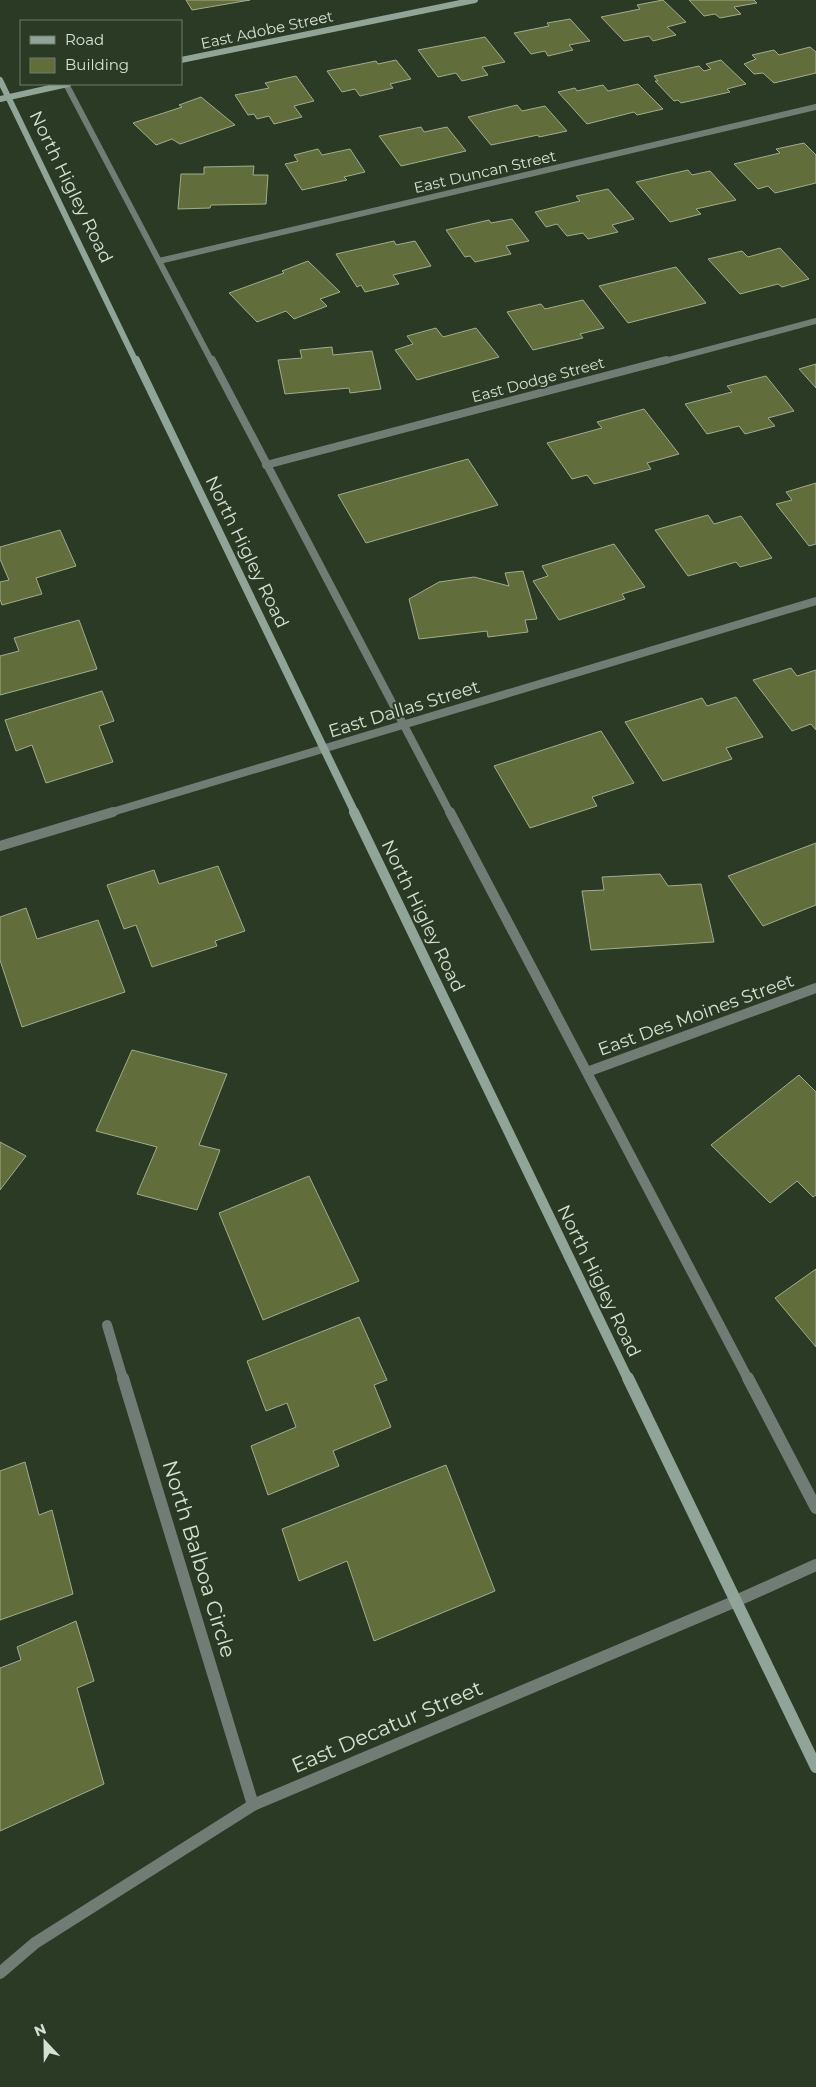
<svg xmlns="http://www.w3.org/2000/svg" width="816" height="2087" viewBox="0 0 816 2087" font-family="Montserrat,sans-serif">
<rect width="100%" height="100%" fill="#2a3a25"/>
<g fill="#616e3b" stroke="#a3ac8e">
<polygon points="186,0 250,0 192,10"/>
<polygon points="663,0 686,22 667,27 676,35 653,41 649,36 624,41 601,17 640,9 637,5"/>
<polygon points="689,0 754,0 757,3 734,7 741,14 720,18 715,14 704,16"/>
<polygon points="570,19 590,41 569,45 573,50 548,56 545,51 531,54 514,33 549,26 547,23"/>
<polygon points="485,37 505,62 482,67 488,75 462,81 456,73 438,77 418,50"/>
<polygon points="810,47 816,52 816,73 774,83 763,73 754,74 744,64 756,59 752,55 774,50 779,55"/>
<polygon points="396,60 411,79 390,84 393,88 360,96 355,89 342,92 327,71 376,61 378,64"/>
<polygon points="721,60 746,84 727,89 730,92 681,103 678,100 674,101 655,81 658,81 654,76 699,66 704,71 711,69 706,64"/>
<polygon points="296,76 314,101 294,106 302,117 274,124 269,116 257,119 254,114 248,115 235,95 269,88 265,83"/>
<polygon points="638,84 663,109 637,115 634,112 587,124 558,92 575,88 577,91 603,85 608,91"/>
<polygon points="201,97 235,125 180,144 172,139 156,145 133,123 182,107 179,105"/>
<polygon points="517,105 522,111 545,106 567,131 539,137 538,135 491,145 468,117"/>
<polygon points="421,127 424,132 447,127 466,151 401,166 379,136"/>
<polygon points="804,143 816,155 816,183 775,193 768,186 758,189 734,164 780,153 776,149"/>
<polygon points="318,149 322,155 350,149 365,172 344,177 347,180 302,190 285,164 298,161 294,155"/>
<polygon points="254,166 253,175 268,175 266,204 211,205 210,208 178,209 181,174 204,174 204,167"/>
<polygon points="688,170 692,175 710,171 736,200 696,209 701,214 670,222 636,182"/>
<polygon points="608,189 634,219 612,225 618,232 588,239 583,233 567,236 557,224 546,227 535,212 580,201 576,196"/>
<polygon points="512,219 529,241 506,246 511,254 475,262 470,256 465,257 446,230 489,220 491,223"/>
<polygon points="394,241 396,245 415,241 431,266 393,275 399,284 365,292 361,285 357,287 336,254"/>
<polygon points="780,248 809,279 782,287 778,284 740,294 708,259 742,251 748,257"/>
<polygon points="308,261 340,292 320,299 327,306 294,319 286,311 257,322 229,293 284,273 282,271"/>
<polygon points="676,267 706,303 628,323 599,286"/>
<polygon points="583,300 604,328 580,334 583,338 533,350 507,312 541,304 545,309"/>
<polygon points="436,328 443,337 476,328 499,357 417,380 395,350 413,344 407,336"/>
<polygon points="332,347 333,355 372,351 381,389 350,393 349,388 285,394 278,360 302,358 300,350"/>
<polygon points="816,364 816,388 799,369"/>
<polygon points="766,376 794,411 768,418 775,426 745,434 739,426 707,434 685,404 732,392 727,386"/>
<polygon points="644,409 679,454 647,463 651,469 594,484 587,475 572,479 547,443 602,428 597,422"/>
<polygon points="468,459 498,505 366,543 338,495"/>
<polygon points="816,483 816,544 809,546 776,504 792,500 786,492"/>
<polygon points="708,515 714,524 741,516 772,558 740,567 736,562 688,576 655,530"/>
<polygon points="60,530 76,566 36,578 42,594 2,605 0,599 0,582 9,580 0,559 0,547"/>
<polygon points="614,544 645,587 622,594 625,599 559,620 533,581 548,576 542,566"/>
<polygon points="523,571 537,619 525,620 528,632 488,637 487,631 419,639 409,599 439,582 474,577 509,586 505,573"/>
<polygon points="79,620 97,669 0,695 0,656 19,651 14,638"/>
<polygon points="791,668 797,676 816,670 816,730 811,724 792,731 753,680"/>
<polygon points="102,691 114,721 99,726 113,762 46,783 32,745 16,751 5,720"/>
<polygon points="736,697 763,737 726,748 732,759 663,781 625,722 702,698 707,706"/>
<polygon points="601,731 634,783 592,797 597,806 530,828 494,766"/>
<polygon points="816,843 816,905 763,926 728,876"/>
<polygon points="218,866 245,931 215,941 217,946 152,967 136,925 124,929 107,885 154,870 159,884"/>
<polygon points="660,874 668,886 701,884 714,942 591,950 582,891 604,890 602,877"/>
<polygon points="26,908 37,939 98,920 125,992 22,1027 0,960 0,917"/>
<polygon points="132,1050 227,1074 199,1145 220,1150 197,1210 137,1194 157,1147 96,1131"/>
<polygon points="799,1075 816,1092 816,1195 813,1197 797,1181 770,1203 711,1145"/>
<polygon points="0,1142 26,1156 0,1190"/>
<polygon points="309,1176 359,1281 263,1320 219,1213"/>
<polygon points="816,1269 816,1347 775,1298"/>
<polygon points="359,1317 387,1380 374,1385 391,1427 333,1451 339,1466 268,1495 251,1446 296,1427 287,1403 266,1411 247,1361"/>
<polygon points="25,1462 39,1515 52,1510 73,1594 0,1620 0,1471"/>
<polygon points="446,1465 495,1591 374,1641 347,1561 299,1581 282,1529"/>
<polygon points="76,1621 94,1681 77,1688 104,1784 0,1831 0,1668 21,1660 17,1647"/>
</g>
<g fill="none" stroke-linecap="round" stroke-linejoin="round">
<g stroke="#707c74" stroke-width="6">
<polyline points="66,84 212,362"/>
<polyline points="159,261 816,107"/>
<polyline points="661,362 816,321"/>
</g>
<g stroke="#707c74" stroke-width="8">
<polyline points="212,360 450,813"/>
<polyline points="266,465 666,360"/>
<polyline points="109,813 816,601"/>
</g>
<g stroke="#707c74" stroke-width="10">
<polyline points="450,812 748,1379"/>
<polyline points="0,846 113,812"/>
<polyline points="587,1072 816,988"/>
<polyline points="107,1325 123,1379"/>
</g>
<g stroke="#707c74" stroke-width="12">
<polyline points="123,1378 253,1805"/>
<polyline points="748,1378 816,1508"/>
<polyline points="0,1973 35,1943 253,1805 736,1601 816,1565"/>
</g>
<g stroke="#90a497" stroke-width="6">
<polyline points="181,60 475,0"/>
<polyline points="0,80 136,362"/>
<polyline points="0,99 68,84"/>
</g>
<polyline stroke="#90a497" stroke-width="8" points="136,360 355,813"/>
<polyline stroke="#90a497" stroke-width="10" points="354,812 628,1379"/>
<polyline stroke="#90a497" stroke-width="12" points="628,1378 816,1767"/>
</g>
<g text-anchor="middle" stroke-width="4" stroke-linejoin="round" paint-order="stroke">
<g font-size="15" fill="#d6e0d3" stroke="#2a3a25">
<text transform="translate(267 30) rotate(-12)" y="5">East Adobe Street</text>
<text transform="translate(485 172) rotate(-13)" y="5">East Duncan Street</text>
<text transform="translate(538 380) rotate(-15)" y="5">East Dodge Street</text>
</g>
<g font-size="18" fill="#d6e0d3" stroke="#2a3a25">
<text transform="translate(71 187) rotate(64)" y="6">North Higley Road</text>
<text transform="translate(247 552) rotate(64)" y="6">North Higley Road</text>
<text transform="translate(404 709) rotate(-17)" y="6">East Dallas Street</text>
<text transform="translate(423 916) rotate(64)" y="6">North Higley Road</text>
<text transform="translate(696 1015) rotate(-20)" y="6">East Des Moines Street</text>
<text transform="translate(599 1281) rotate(64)" y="6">North Higley Road</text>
</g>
<g font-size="21" fill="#d6e0d3" stroke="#2a3a25">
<text transform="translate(199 1559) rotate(73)" y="7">North Balboa Circle</text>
<text transform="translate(387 1727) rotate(-23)" y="7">East Decatur Street</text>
</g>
</g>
<rect x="20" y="20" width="162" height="65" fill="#2a3a25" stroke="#6f7c6b"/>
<rect x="30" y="36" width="25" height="8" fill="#90a497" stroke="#6f7c6b"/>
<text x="65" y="45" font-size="15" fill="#d6e0d3">Road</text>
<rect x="30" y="58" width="25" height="15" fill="#616e3b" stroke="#6f7c6b"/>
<text x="65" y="70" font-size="15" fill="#d6e0d3">Building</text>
<g transform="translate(45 2042) rotate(338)" stroke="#2a3a25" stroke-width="4" paint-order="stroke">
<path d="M0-4L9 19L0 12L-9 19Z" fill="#d6e0d3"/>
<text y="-8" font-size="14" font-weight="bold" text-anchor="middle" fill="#d6e0d3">N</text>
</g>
</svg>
